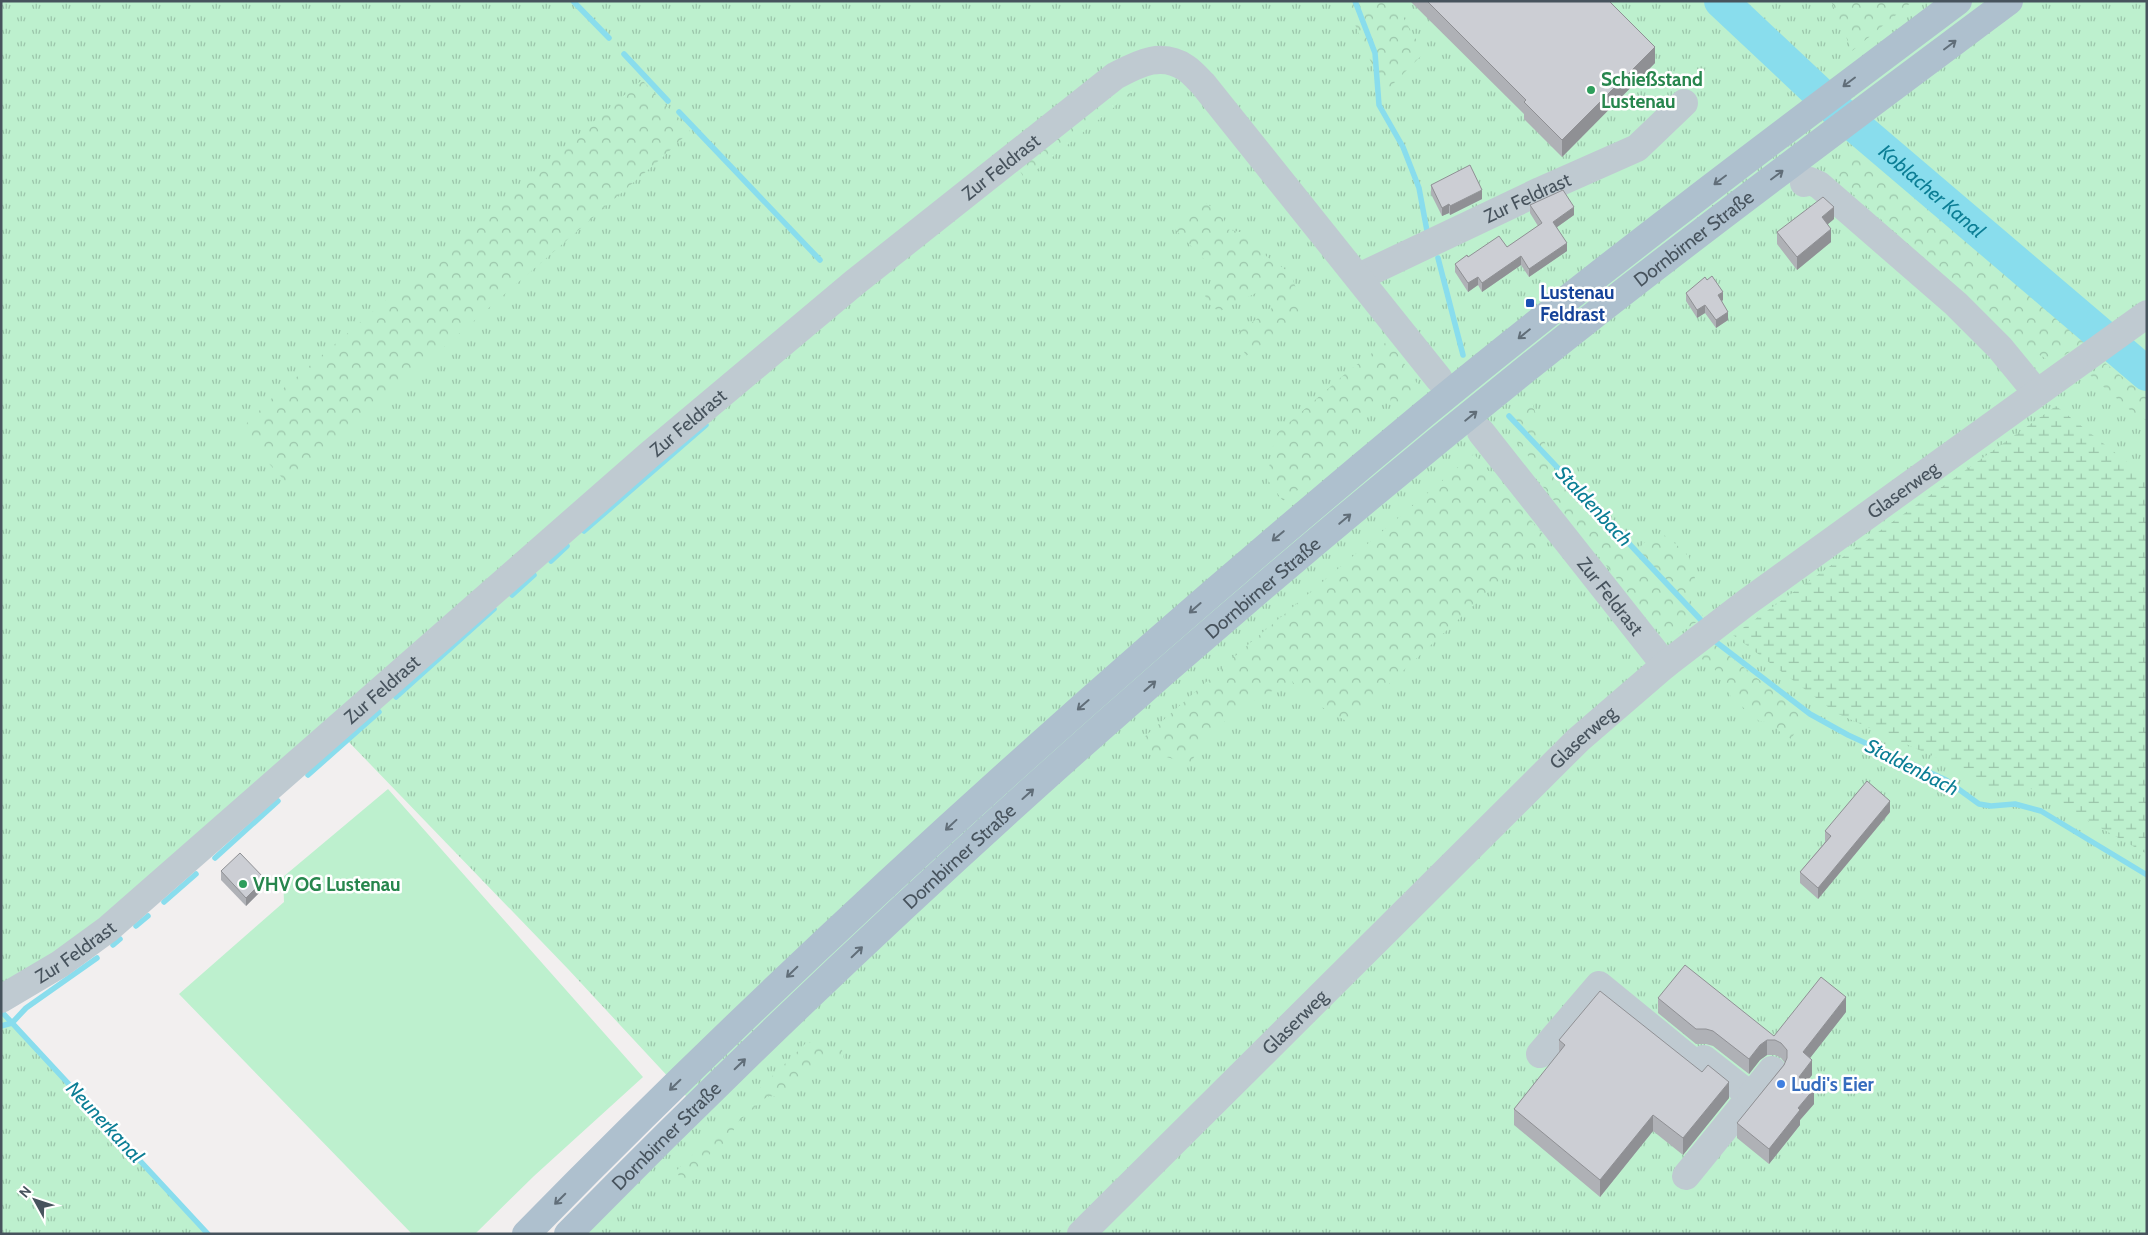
<svg xmlns="http://www.w3.org/2000/svg" width="2148" height="1235" viewBox="0 0 2148 1235" font-family="Cabin,sans-serif">
<defs>
<pattern id="grass-tufts" width="24" height="20" patternUnits="userSpaceOnUse" patternTransform="scale(1.25)"><rect width="24" height="20" fill="#bdf0ce"/><path d="M3 7l-1-3M5 7V3M7 7l1-3M15 17l-1-3M17 17v-4M19 17l1-3" fill="none" stroke="#9bc5aa"/></pattern>
<pattern id="forest-crowns" width="20" height="18" patternUnits="userSpaceOnUse" patternTransform="scale(1.25)"><rect width="20" height="18" fill="#bdf0ce"/><path d="M2 6a3 3 0 1 1 6 0M12 15a3 3 0 1 1 6 0" fill="none" stroke="#9bc5aa"/></pattern>
<pattern id="wetland-marsh" width="20" height="14" patternUnits="userSpaceOnUse" patternTransform="scale(1.25)"><rect width="20" height="14" fill="#bdf0ce"/><path d="M1 5h8M5 5V1M11 12h8M15 12V8" fill="none" stroke="#9bc5aa"/></pattern>
</defs>
<rect width="100%" height="100%" fill="#f2efef"/>
<g fill="url(#grass-tufts)">
<polygon points="1,1 1706,1 1851,138 1867,125 1739,1 2147,1 2147,1234 565,1234 686,1096 568,969 344,737 75,946 1,993"/>
<polygon points="1,1011 208,1234 1,1234"/>
</g>
<g fill="url(#forest-crowns)">
<polygon points="1345,1 1397,1 1397,7 1424,53 1384,93"/>
<polygon points="1831,1 1913,1 1852,51"/>
<polygon points="1129,78 1138,88 1025,179 1018,168"/>
<polygon points="642,80 690,131 664,156 325,450 285,481 239,431 271,399"/>
<polygon points="1863,152 2084,342 2053,363 2013,339 1828,171"/>
<polygon points="1200,199 1223,215 1226,229 1258,236 1266,256 1290,273 1304,308 1280,331 1246,356 1236,334 1272,308 1262,290 1218,312 1205,296 1216,272 1172,226"/>
<polygon points="1389,340 1422,391 1393,416 1390,396 1348,431 1353,449 1283,501 1267,479 1275,435 1346,373"/>
<polygon points="2105,363 2147,397 2147,421 2130,410 2090,375"/>
<path d="M 1531,399 L 1553,468 L 1633,554 L 1651,536 L 1664,535 C 1691,556 1703,565 1689,599 L 1704,617 L 1678,634 L 1661,634 L 1536,478 L 1532,461 L 1510,432 L 1515,412 Z"/>
<polygon points="1474,454 1549,541 1516,566 1348,722 1304,697 1292,681 1256,699 1227,719 1199,745 1191,764 1149,752 1141,740 1250,643"/>
<polygon points="1712,642 1797,710 1801,723 1791,739 1780,732 1773,723 1759,721 1731,697 1720,674 1696,654"/>
<path d="M 807,1042 L 842,1050 L 844,1059 L 837,1061 L 824,1056 L 785,1096 L 768,1096 L 737,1123 L 728,1142 C 707,1149 708,1158 701,1177 L 684,1184 L 676,1171 Z"/>
</g>
<polygon fill="url(#wetland-marsh)" points="2056,406 2147,478 2147,854 2026,786 1984,786 1953,765 1836,713 1733,635"/>
<polygon fill="#bdf0ce" points="388,789 643,1077 534,1176 475,1234 412,1234 179,994 284,902 283,877"/>
<g fill="none" stroke-linecap="round" stroke-linejoin="round">
<g stroke="#89dded" stroke-width="5.5">
<polyline points="573,1 609,38"/>
<polyline points="1355,1 1375,53 1379,105 1403,147 1419,188 1427,231"/>
<polyline points="624,54 668,101"/>
<polyline points="679,112 820,260"/>
<polyline points="1438,258 1463,355"/>
<polyline points="1509,416 1700,619"/>
<polyline points="584,531 706,425"/>
<polyline points="551,561 567,546"/>
<polyline points="512,595 534,575"/>
<polyline points="1716,642 1810,714 1848,735 1946,780 1979,804 1991,806 2015,804 2041,811 2147,875"/>
<polyline points="396,697 494,609"/>
<polyline points="308,775 379,712"/>
<polyline points="215,858 278,801"/>
<polyline points="164,902 196,874"/>
<polyline points="136,926 148,916"/>
<polyline points="113,945 120,939"/>
<polyline points="1,1011 208,1234"/>
<polyline points="1,1026 12,1023 26,1008 97,958"/>
</g>
<path stroke="#89dded" stroke-width="34" id="s1" d="M 1721,1 L 1838,111 L 2147,374"/>
<g stroke="#bfcad1" stroke-width="28">
<polyline points="1804,183 1810,181 1819,185 1956,304 2000,348 2037,393"/>
<path id="s2" d="M 1359,277 L 1540,191 L 1637,148 L 1684,103"/>
<path id="s3" d="M 1481,432 L 1665,665"/>
<path id="s4" d="M 1,999 L 60,964 L 108,929 L 649,455 L 854,283 L 1115,76 C 1138,64 1161,51 1186,68 C 1192,72 1198,79 1203,84 L 1439,379"/>
<polyline points="1540,1054 1599,985 1698,1066 1704,1059 1751,1096 1686,1176"/>
<polyline points="1751,1096 1772,1070"/>
<path id="s5" d="M 1081,1234 L 1578,740 L 1665,665 L 1747,602 L 2147,314"/>
</g>
<g stroke="#aec0ce" stroke-width="28">
<path d="M 526,1234 C 810,944 1112,673 1424,414 C 1598,271 1778,136 1958,1"/>
<path id="s6" d="M 568,1234 C 891,905 1237,597 1598,312 C 1733,206 1871,104 2009,1"/>
</g>
</g>
<g fill="#afb1b6">
<polygon points="1410,1 1609,1 1655,63 1562,157 1524,119 1524,114"/>
<polygon points="1431,185 1482,199 1450,215 1449,213 1442,216 1431,194"/>
<polygon points="1530,205 1574,215 1557,227 1567,251 1529,277 1521,265 1482,292 1478,285 1468,292 1455,272 1455,264 1468,257 1507,247 1538,226 1530,213"/>
<polygon points="1834,219 1828,224 1831,242 1797,270 1777,244 1777,232"/>
<polygon points="1686,293 1723,300 1722,301 1728,320 1716,328 1705,313 1697,318 1686,301"/>
<polygon points="1890,812 1818,899 1800,883 1800,872 1825,842 1825,831"/>
<polygon points="221,871 265,887 246,906 221,880"/>
<polygon points="1658,998 1774,1036 1846,1012 1810,1058 1812,1075 1806,1083 1814,1104 1800,1120 1800,1125 1769,1164 1737,1138 1737,1123 1785,1063 1781,1058 1775,1055 1767,1055 1760,1060 1749,1074 1713,1046 1706,1044 1696,1044 1658,1013"/>
<polygon points="1559,1040 1729,1098 1683,1155 1653,1131 1600,1197 1514,1125 1514,1109 1559,1054"/>
</g>
<g fill="#8f9094">
<polygon points="1655,47 1655,63 1562,157 1562,140"/>
<polygon points="1482,190 1482,199 1450,215 1450,206"/>
<polygon points="1449,204 1449,213 1442,216 1442,208"/>
<polygon points="1574,207 1574,215 1553,230 1553,222"/>
<polygon points="1834,207 1834,219 1822,229 1822,217"/>
<polygon points="1831,229 1831,242 1797,270 1797,257"/>
<polygon points="1567,243 1567,251 1529,277 1529,269"/>
<polygon points="1521,256 1521,265 1482,292 1482,283"/>
<polygon points="1478,277 1478,285 1468,292 1468,283"/>
<polygon points="1723,292 1723,300 1718,304 1718,295"/>
<polygon points="1705,305 1705,313 1697,318 1697,310"/>
<polygon points="1728,312 1728,320 1716,328 1716,320"/>
<polygon points="1890,801 1890,812 1818,899 1818,888"/>
<polygon points="265,879 265,887 246,906 246,898"/>
<polygon points="1846,997 1846,1012 1803,1067 1803,1052"/>
<polygon points="1767,1040 1767,1055 1760,1060 1749,1074 1749,1059 1760,1045"/>
<polygon points="1812,1060 1812,1075 1799,1092 1799,1077"/>
<polygon points="1729,1082 1729,1098 1683,1155 1683,1138"/>
<polygon points="1814,1089 1814,1104 1800,1120 1800,1125 1769,1164 1769,1149 1798,1108"/>
<polygon points="1653,1115 1653,1131 1600,1197 1600,1180"/>
</g>
<g fill="#ccced4" stroke="#8f9094">
<polygon points="1427,1 1609,1 1655,47 1562,140 1524,102 1526,100"/>
<polygon points="1470,165 1482,190 1450,206 1449,204 1442,208 1431,185"/>
<polygon points="1563,190 1574,207 1553,222 1567,243 1529,269 1521,256 1482,283 1478,277 1468,283 1455,264 1467,255 1468,257 1499,236 1507,247 1542,223 1530,205"/>
<polygon points="1823,197 1834,207 1822,217 1831,229 1797,257 1777,232"/>
<polygon points="1712,276 1723,292 1718,295 1728,312 1716,320 1705,305 1697,310 1686,293 1705,277 1707,280"/>
<polygon points="1867,781 1890,801 1818,888 1800,872 1831,836 1825,831"/>
<polygon points="240,853 265,879 246,898 221,871"/>
<polygon points="1685,965 1774,1036 1821,977 1846,997 1803,1052 1812,1060 1799,1077 1814,1089 1798,1108 1800,1110 1769,1149 1737,1123 1784,1065 1787,1058 1787,1050 1781,1043 1775,1040 1767,1040 1760,1045 1749,1059 1713,1031 1706,1029 1696,1029 1658,998"/>
<polygon points="1600,991 1702,1072 1708,1065 1729,1082 1683,1138 1653,1115 1600,1180 1514,1109 1565,1045 1559,1040"/>
</g>
<defs><path id="oneway-shaft" d="M-6 0H5M1.5-3L5.5 0L1.5 3" fill="none" stroke-width="1.6" stroke-linecap="round" stroke-linejoin="round" transform="scale(1.25)"/></defs>
<g stroke="#616e79">
<use href="#oneway-shaft" transform="translate(1950 45) rotate(-37)"/>
<use href="#oneway-shaft" transform="translate(1849 82) rotate(143)"/>
<use href="#oneway-shaft" transform="translate(1777 175) rotate(-37)"/>
<use href="#oneway-shaft" transform="translate(1720 180) rotate(143)"/>
<use href="#oneway-shaft" transform="translate(1524 334) rotate(141)"/>
<use href="#oneway-shaft" transform="translate(1471 416) rotate(-39)"/>
<use href="#oneway-shaft" transform="translate(1345 519) rotate(-40)"/>
<use href="#oneway-shaft" transform="translate(1278 536) rotate(140)"/>
<use href="#oneway-shaft" transform="translate(1195 608) rotate(139)"/>
<use href="#oneway-shaft" transform="translate(1150 686) rotate(-41)"/>
<use href="#oneway-shaft" transform="translate(1083 705) rotate(139)"/>
<use href="#oneway-shaft" transform="translate(1028 794) rotate(-42)"/>
<use href="#oneway-shaft" transform="translate(951 825) rotate(137)"/>
<use href="#oneway-shaft" transform="translate(857 952) rotate(-44)"/>
<use href="#oneway-shaft" transform="translate(792 972) rotate(136)"/>
<use href="#oneway-shaft" transform="translate(740 1064) rotate(-44)"/>
<use href="#oneway-shaft" transform="translate(675 1085) rotate(136)"/>
<use href="#oneway-shaft" transform="translate(560 1199) rotate(135)"/>
</g>
<g fill="#2e9e5b" stroke="#fff" stroke-width="2">
<circle cx="1591" cy="90" r="5"/>
<circle cx="243" cy="884" r="5"/>
</g>
<rect fill="#1a4fb4" stroke="#fff" stroke-width="2" x="1525" y="298" width="10" height="10" rx="2.5"/>
<circle fill="#3f7fe0" stroke="#fff" stroke-width="2" cx="1781" cy="1084" r="5"/>
<g text-anchor="middle" stroke-width="5" stroke-linejoin="round" paint-order="stroke">
<g font-size="19" font-weight="bold" fill="#27864d" stroke="#fff" text-anchor="start">
<text x="1601" y="86">Schießstand<tspan x="1601" dy="22">Lustenau</tspan></text>
<text x="253" y="891">VHV OG Lustenau</text>
</g>
<g font-size="19" fill="#47535d" stroke="#fff">
<text dy="7" stroke="none"><textPath href="#s4" startOffset="1302">Zur Feldrast</textPath></text>
<text dy="7" stroke="none"><textPath href="#s2" startOffset="186">Zur Feldrast</textPath></text>
<text dy="7" stroke="none"><textPath href="#s6" startOffset="1504">Dornbirner Straße</textPath></text>
<text dy="7" stroke="none"><textPath href="#s4" startOffset="898">Zur Feldrast</textPath></text>
<text dy="7" stroke="none"><textPath href="#s5" startOffset="1111">Glaserweg</textPath></text>
<text dy="7" stroke="none"><textPath href="#s6" startOffset="949">Dornbirner Straße</textPath></text>
<text dy="7" stroke="none"><textPath href="#s3" startOffset="209">Zur Feldrast</textPath></text>
<text dy="7" stroke="none"><textPath href="#s4" startOffset="492">Zur Feldrast</textPath></text>
<text dy="7" stroke="none"><textPath href="#s5" startOffset="706">Glaserweg</textPath></text>
<text dy="7" stroke="none"><textPath href="#s6" startOffset="544">Dornbirner Straße</textPath></text>
<text dy="7" stroke="none"><textPath href="#s4" startOffset="88">Zur Feldrast</textPath></text>
<text dy="7" stroke="none"><textPath href="#s5" startOffset="301">Glaserweg</textPath></text>
<text dy="7" stroke="none"><textPath href="#s6" startOffset="139">Dornbirner Straße</textPath></text>
</g>
<g font-size="19" font-weight="bold" fill="#164399" stroke="#fff" text-anchor="start">
<text x="1540" y="299">Lustenau<tspan x="1540" dy="22">Feldrast</tspan></text>
</g>
<g font-size="19" font-weight="bold" fill="#366cbe" stroke="#fff" text-anchor="start">
<text x="1791" y="1091">Ludi's Eier</text>
</g>
<g font-size="20" font-style="italic" fill="#0b7e95" stroke="#fff">
<text dy="7" stroke="none"><textPath href="#s1" startOffset="284">Koblacher Kanal</textPath></text>
<text transform="translate(1594 506) rotate(47)" y="7">Staldenbach</text>
<text transform="translate(1912 767) rotate(27)" y="7">Staldenbach</text>
<text transform="translate(105 1122) rotate(47)" y="7">Neunerkanal</text>
</g>
</g>
<rect width="2148" height="1235" fill="none" stroke="#47535d" stroke-width="5"/>
<g transform="translate(35 1200) rotate(310)" stroke="#ffffff" stroke-width="4" paint-order="stroke">
<path d="M0-4L9 19L0 12L-9 19Z" fill="#47535d"/>
<text y="-8" font-size="14" font-weight="bold" text-anchor="middle" fill="#47535d">N</text>
</g>
</svg>
